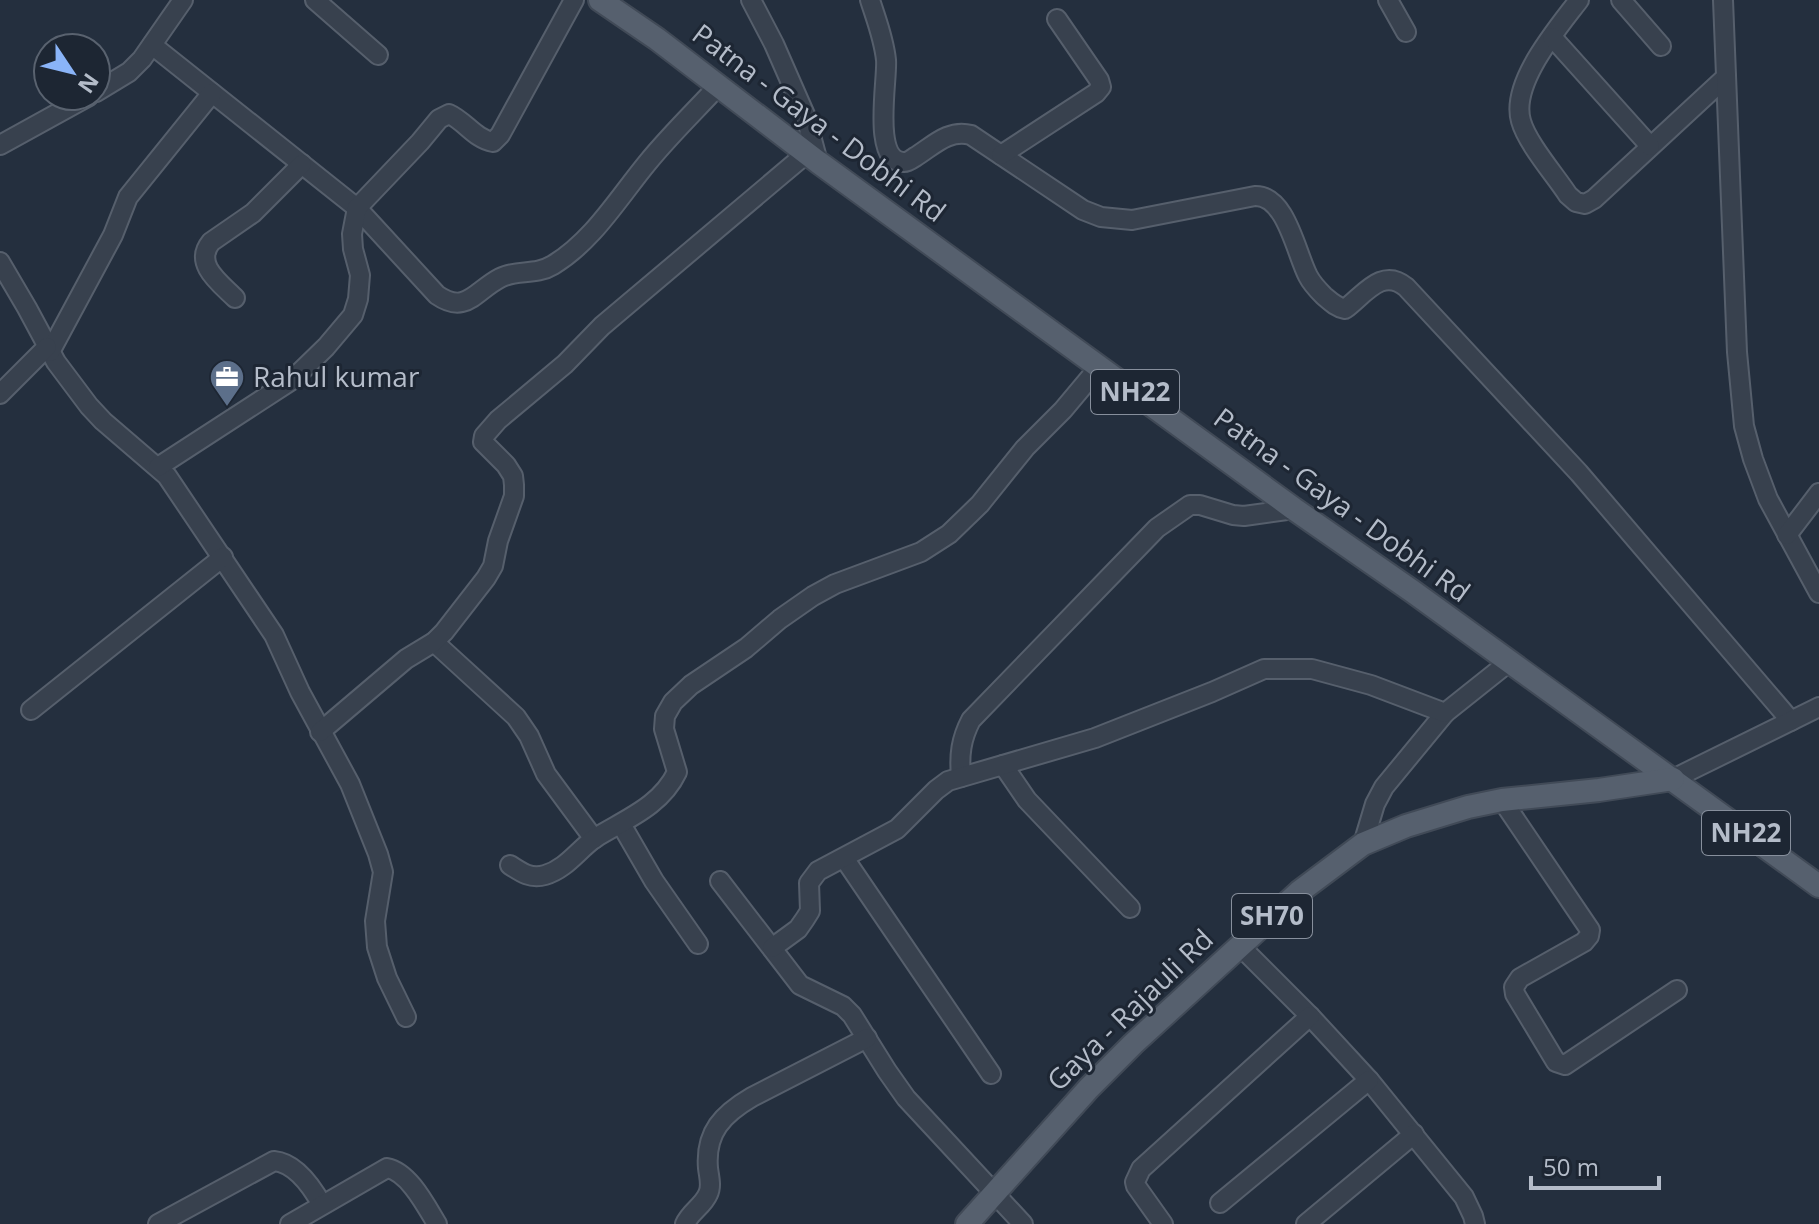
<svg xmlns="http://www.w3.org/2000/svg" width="1819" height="1224" viewBox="0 0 1819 1224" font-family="'Open Sans',sans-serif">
<rect width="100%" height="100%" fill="#242f3e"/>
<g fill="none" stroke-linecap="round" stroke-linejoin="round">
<g stroke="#565f6c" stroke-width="22">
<g id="minor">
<polyline points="315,0 378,55"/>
<polyline points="751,0 774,44 806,117 818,162"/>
<path d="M 870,0 C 876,19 884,39 886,60 C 888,78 871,163 904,162 C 908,162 912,159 915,157 C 933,146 948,129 971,135 L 1083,210 L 1101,217 L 1132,220 L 1255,196 C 1286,195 1296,253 1308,276 C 1312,284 1318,290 1324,296 C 1331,302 1336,307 1345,309 C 1364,295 1382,267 1406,287 L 1579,473 L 1791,721"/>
<polyline points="1388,0 1406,32"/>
<path d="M 1579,0 C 1558,28 1510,83 1521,121 C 1527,143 1555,175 1568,195 L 1576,202 L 1585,204 L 1594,199 L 1726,77"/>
<polyline points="1621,0 1661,46"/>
<polyline points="1723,0 1737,352 1744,426 1753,459 1768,499 1819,593"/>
<polyline points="1552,37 1650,146"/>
<path d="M 152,45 L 357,208 L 437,295 C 466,315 475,291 500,278 C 517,269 535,276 553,265 C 593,241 619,197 648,162 C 670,135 695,111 719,85"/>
<polyline points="96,92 129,72 142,59 183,0"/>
<polyline points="0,145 89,96"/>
<polyline points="1001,155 1096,93 1101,87 1099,80 1057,19"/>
<polyline points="0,262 27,308 56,362 89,406 103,421 167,476 274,635 300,692 350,784 378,854 383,872 375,921 377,947 387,978 406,1017"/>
<path d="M 235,298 C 220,283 193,264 211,242 L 253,213 L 302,164"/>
<polyline points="50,352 113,235 128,197 212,93"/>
<polyline points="0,394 47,347"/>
<path d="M 158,467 L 292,380 L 326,347 L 353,315 L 358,299 L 360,275 L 353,249 L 352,234 L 357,208 L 420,142 L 439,119 L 449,114 C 465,121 475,139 493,142 L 500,135 L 574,0"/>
<polyline points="1787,535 1819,493"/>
<polyline points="434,642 516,717 529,736 546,774 594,839"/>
<polyline points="31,710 223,557"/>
<polyline points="320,732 406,659 434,642 444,632 486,578 493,566 498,541 514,496 514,485 513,476 506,465 483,442 484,436 498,420 565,364 602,326 807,153"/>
<polyline points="1003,765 1027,800 1130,908"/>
<path d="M 961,777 C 959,755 961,739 971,720 L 1157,528 L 1190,505 L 1200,505 L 1233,515 L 1244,516 L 1294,509"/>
<polyline points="1673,779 1819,707"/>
<polyline points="1502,800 1590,930 1589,936 1584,942 1520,978 1514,987 1515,994 1556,1062 1565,1065 1677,990"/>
<polyline points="621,824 654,881 698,944"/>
<polyline points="1363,844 1375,804 1384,787 1445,713"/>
<polyline points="844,858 991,1074"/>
<path d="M 510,865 C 522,873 531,879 545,875 C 566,869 578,850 595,838 C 626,819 661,806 677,772 L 664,729 L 665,716 L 673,702 L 691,685 L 746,648 L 780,619 L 813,596 L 835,584 L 921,552 L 949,534 L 980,504 L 1025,448 L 1063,410 L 1099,367"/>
<polyline points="720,881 800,985 843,1006 852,1015 887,1071 906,1098 1023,1224"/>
<polyline points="1240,946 1310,1016 1369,1080 1464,1197 1473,1216 1475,1224"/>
<polyline points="772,948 798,929 805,919 810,911 809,883 818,871 897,829 936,790 948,781 1095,738 1212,692 1264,669 1312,669 1371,685 1445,713 1509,662"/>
<polyline points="1220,1203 1369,1080"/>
<path d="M 158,1224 L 274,1161 C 296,1163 312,1187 322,1205"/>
<path d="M 290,1224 L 387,1168 C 409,1172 426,1206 437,1224"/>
<path d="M 685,1224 C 690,1212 703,1206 708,1194 C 712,1186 709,1177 708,1168 C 705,1132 723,1114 752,1097 L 867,1038"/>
<polyline points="1163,1224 1136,1186 1135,1182 1141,1169 1310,1016"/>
<polyline points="1306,1224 1414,1134"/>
</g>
</g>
<g stroke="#414a57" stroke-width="26">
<g id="major">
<polyline points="600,0 657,39 818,162 1294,509 1412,591 1819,886"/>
<polyline points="967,1224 1089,1088 1133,1044 1299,892 1363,844 1406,826 1468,807 1502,800 1599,790 1673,779"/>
</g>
</g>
<use href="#minor" stroke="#38414e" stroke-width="18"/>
<use href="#major" stroke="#56606e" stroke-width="22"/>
</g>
<defs>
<g id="office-pin" transform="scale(1.8)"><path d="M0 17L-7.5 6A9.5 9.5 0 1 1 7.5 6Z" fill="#5c6f8a" stroke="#1d2633"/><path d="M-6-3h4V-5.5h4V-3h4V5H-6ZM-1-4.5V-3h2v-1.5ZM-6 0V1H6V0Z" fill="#fff"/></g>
</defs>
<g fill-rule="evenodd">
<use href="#office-pin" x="227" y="377"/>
</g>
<g text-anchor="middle" stroke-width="6" stroke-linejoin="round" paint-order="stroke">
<g fill="#1d2633" stroke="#878f9c" stroke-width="2">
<rect x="1091" y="370" width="88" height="44" rx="6"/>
<rect x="1702" y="811" width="88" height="44" rx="6"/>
<rect x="1232" y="894" width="80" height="44" rx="6"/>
</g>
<g font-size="26" font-weight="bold" fill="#b4bcc9">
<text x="1135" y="401">NH22</text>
<text x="1746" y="842">NH22</text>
<text x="1272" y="925">SH70</text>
</g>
<g font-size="28" fill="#b4bcc9" stroke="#1d2633">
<text transform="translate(819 123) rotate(37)" y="10">Patna - Gaya - Dobhi Rd</text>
<text transform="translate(1342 505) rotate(36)" y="10">Patna - Gaya - Dobhi Rd</text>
<text transform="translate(1130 1010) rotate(-44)" y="10">Gaya - Rajauli Rd</text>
</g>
<g font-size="28" fill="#b4bcc9" stroke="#1d2633" text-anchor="start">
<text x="253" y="387">Rahul kumar</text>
</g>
</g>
<g transform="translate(72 72) rotate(125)"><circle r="38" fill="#1d2633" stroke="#59626f" stroke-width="2"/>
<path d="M0-6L14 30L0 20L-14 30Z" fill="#8ab4f8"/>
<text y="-12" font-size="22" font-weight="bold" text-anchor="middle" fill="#b4bcc9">N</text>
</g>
<path d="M1531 1176v12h128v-12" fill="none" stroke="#b4bcc9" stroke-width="4"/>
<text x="1543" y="1176" font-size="24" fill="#b4bcc9" stroke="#1d2633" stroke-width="6" paint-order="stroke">50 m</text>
</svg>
